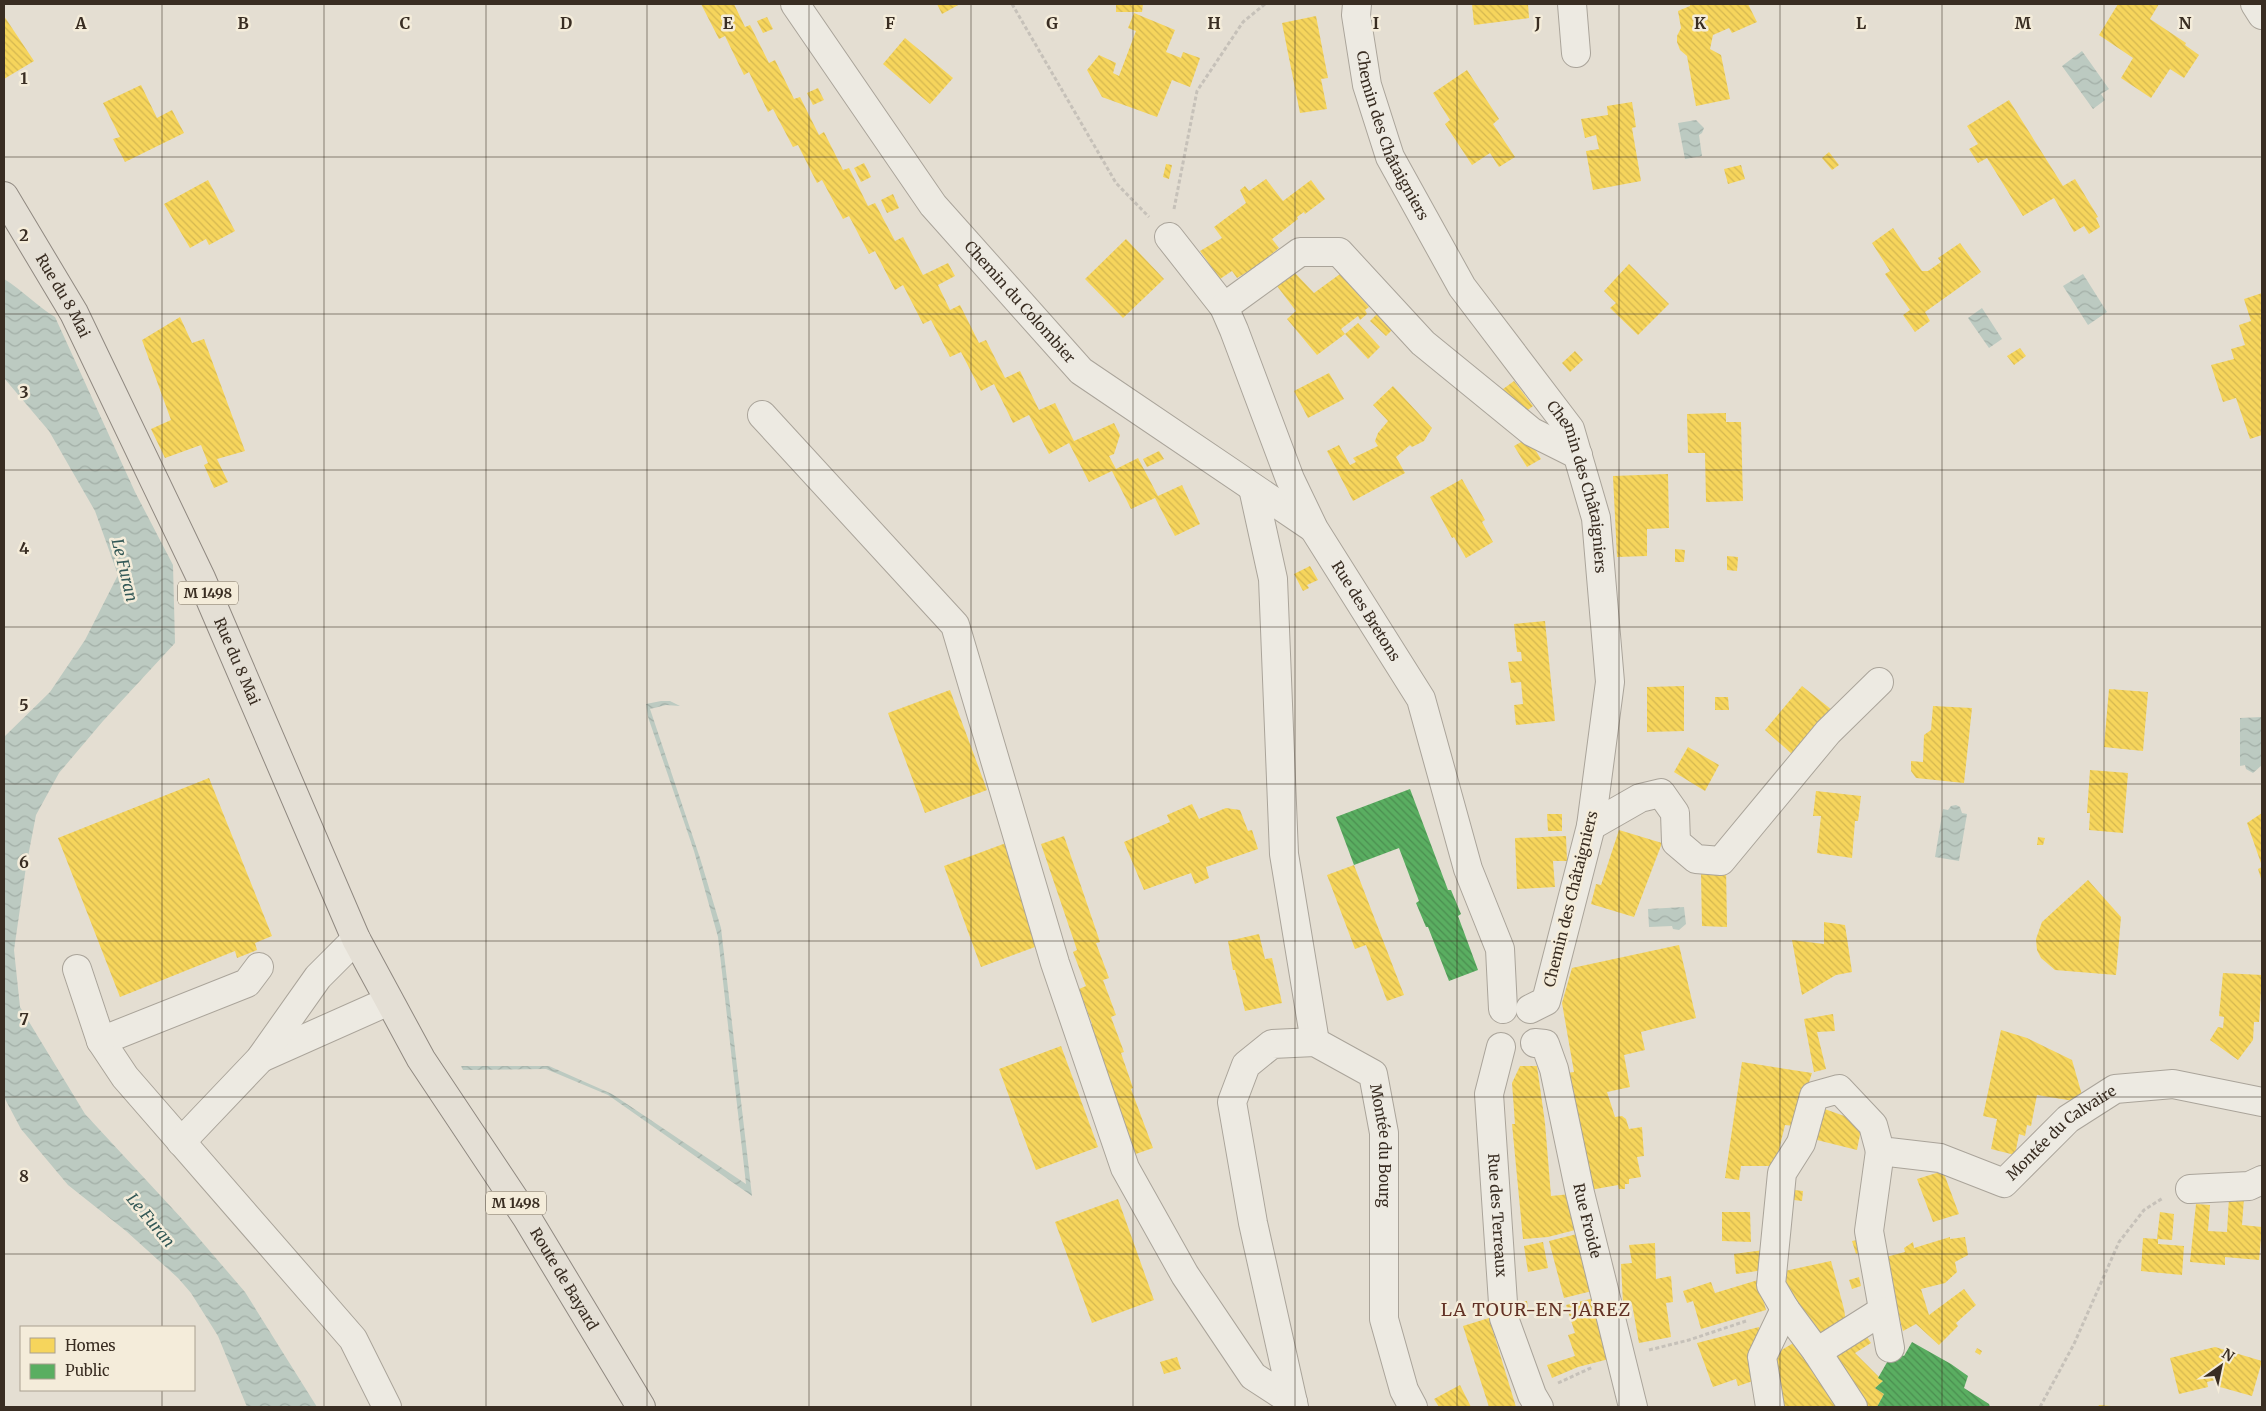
<svg xmlns="http://www.w3.org/2000/svg" width="2266" height="1411" viewBox="0 0 2266 1411" font-family="Merriweather,serif">
<defs>
<pattern id="water-waves" width="16" height="10" patternUnits="userSpaceOnUse" patternTransform="scale(1.25)"><rect width="16" height="10" fill="#bccac1"/><path d="M0 5q4-4 8 0t8 0" fill="none" stroke="#a2aea6"/></pattern>
<pattern id="homes-back-hatch" width="6" height="6" patternUnits="userSpaceOnUse" patternTransform="scale(1.25)"><rect width="6" height="6" fill="#f6d55c"/><path d="M-1 5l2 2M0 0l6 6M5-1l2 2" fill="none" stroke="#d4b750"/></pattern>
<pattern id="public-back-hatch" width="6" height="6" patternUnits="userSpaceOnUse" patternTransform="scale(1.25)"><rect width="6" height="6" fill="#5aae61"/><path d="M-1 5l2 2M0 0l6 6M5-1l2 2" fill="none" stroke="#4b8e50"/></pattern>
</defs>
<rect width="100%" height="100%" fill="#e4ded2"/>
<g fill="url(#water-waves)">
<polygon points="2082,51 2109,89 2101,94 2105,100 2093,109 2062,66"/>
<polygon points="1696,120 1704,128 1702,133 1699,135 1702,156 1685,159 1678,123"/>
<polygon points="2083,274 2107,312 2088,325 2063,286"/>
<path d="M 4,279 C 22,290 37,306 55,317 L 135,492 L 173,565 L 175,643 L 103,721 L 59,773 L 36,815 L 26,867 L 14,950 L 20,1007 L 85,1114 L 184,1221 L 245,1292 L 317,1407 L 247,1407 L 218,1336 L 191,1293 L 178,1278 L 126,1231 L 68,1185 L 21,1129 L 4,1097 L 4,737 L 50,692 L 85,640 L 118,575 L 95,511 L 49,431 L 4,378 Z"/>
<polygon points="1982,308 2002,339 1989,348 1968,318"/>
<polygon points="661,701 670,701 680,706 666,705 650,709 700,858 721,928 752,1196 608,1095 546,1069 463,1070 461,1066 549,1066 612,1094 746,1184 718,937 694,851 648,717 646,704"/>
<polygon points="2262,717 2262,765 2253,773 2246,769 2245,765 2240,766 2240,718"/>
<polygon points="1956,805 1960,807 1962,813 1967,814 1959,861 1935,857 1943,809 1948,810 1951,806"/>
<polygon points="1684,907 1686,924 1679,930 1673,929 1672,926 1649,927 1648,909"/>
</g>
<g fill="url(#homes-back-hatch)">
<polygon points="701,4 734,4 745,27 750,25 769,63 775,60 794,99 800,97 819,135 824,132 843,170 849,168 868,206 875,203 895,241 903,237 923,275 948,263 955,276 938,285 950,310 960,305 979,343 986,340 1005,378 1020,371 1039,410 1055,403 1074,441 1114,423 1120,435 1114,454 1109,456 1116,469 1138,458 1158,496 1182,485 1200,524 1175,536 1155,498 1131,509 1112,471 1089,482 1069,443 1049,454 1029,415 1013,423 994,384 981,391 961,352 950,357 931,320 923,324 903,285 895,290 875,251 869,254 849,216 843,219 822,180 817,183 798,145 793,147 773,109 768,112 749,72 744,75 725,36 719,39"/>
<polygon points="937,4 960,4 942,14"/>
<polygon points="1116,4 1143,4 1142,12 1116,12"/>
<polygon points="1472,4 1528,4 1529,18 1474,25"/>
<polygon points="1690,4 1748,4 1757,22 1732,33 1729,28 1713,35 1710,49 1721,55 1730,99 1696,106 1687,56 1680,50 1677,42 1677,36 1681,28 1678,11 1690,6"/>
<polygon points="2118,4 2159,4 2150,19 2186,43 2185,45 2199,55 2184,78 2170,69 2151,98 2121,78 2133,58 2099,35"/>
<polygon points="1134,13 1175,30 1166,52 1181,58 1183,52 1200,58 1190,87 1172,80 1157,117 1102,97 1087,70 1099,55 1116,63 1113,73 1119,76 1136,31 1128,28"/>
<polygon points="4,16 34,61 4,79"/>
<polygon points="1316,16 1328,78 1321,79 1327,109 1300,113 1282,23"/>
<polygon points="767,17 773,29 763,33 757,21"/>
<polygon points="905,38 953,78 930,104 883,64"/>
<polygon points="1467,70 1499,119 1493,124 1515,157 1499,167 1490,153 1472,165 1445,124 1450,120 1433,93"/>
<polygon points="141,85 157,118 172,110 184,133 125,162 113,139 120,137 103,103"/>
<polygon points="818,88 824,100 813,105 807,93"/>
<polygon points="2009,100 2063,186 2075,179 2098,217 2096,218 2100,227 2089,234 2084,226 2074,232 2054,198 2023,216 1987,158 1978,163 1969,149 1978,144 1967,126"/>
<polygon points="1632,102 1636,127 1632,128 1641,181 1593,190 1586,151 1599,149 1596,135 1585,138 1581,119 1608,115 1607,106"/>
<polygon points="1829,152 1839,165 1832,170 1822,158"/>
<polygon points="864,163 871,177 861,182 854,168"/>
<polygon points="1166,164 1172,165 1169,179 1163,177"/>
<polygon points="1741,165 1745,179 1728,184 1724,169"/>
<polygon points="1266,179 1283,201 1311,180 1325,199 1305,214 1304,212 1297,217 1298,219 1272,239 1279,248 1257,266 1237,278 1232,271 1220,279 1200,251 1222,238 1214,227 1246,203 1240,190 1245,186 1249,191"/>
<polygon points="208,180 235,231 209,245 206,239 190,248 164,204"/>
<polygon points="893,194 899,208 887,213 881,200"/>
<polygon points="1893,228 1922,271 1928,271 1941,262 1938,258 1960,243 1981,272 1925,312 1930,321 1915,332 1903,315 1910,310 1885,274 1890,271 1872,243"/>
<polygon points="1126,239 1164,279 1123,318 1085,279"/>
<polygon points="1629,264 1669,304 1638,335 1610,308 1616,303 1604,291"/>
<polygon points="1294,272 1314,293 1340,274 1369,307 1365,310 1367,314 1360,320 1358,316 1341,329 1345,334 1317,355 1287,319 1296,311 1277,286"/>
<polygon points="2262,293 2262,435 2250,439 2236,398 2223,402 2211,365 2234,359 2231,349 2245,345 2239,325 2251,321 2244,299"/>
<polygon points="1377,314 1394,328 1386,336 1370,321"/>
<polygon points="180,317 192,343 204,339 245,451 217,459 228,482 214,488 204,465 208,463 201,445 165,458 151,429 171,420 142,340"/>
<polygon points="1358,323 1380,347 1368,359 1345,334"/>
<polygon points="2020,348 2026,356 2014,365 2007,356"/>
<polygon points="1575,351 1583,360 1570,372 1562,363"/>
<polygon points="1329,373 1344,399 1308,418 1294,391"/>
<polygon points="1514,381 1533,406 1519,417 1499,392"/>
<polygon points="1393,386 1432,428 1424,441 1412,447 1410,445 1396,457 1405,473 1353,501 1327,451 1339,445 1350,465 1356,462 1353,458 1378,446 1375,441 1378,433 1388,421 1373,405"/>
<polygon points="1726,413 1726,422 1741,422 1743,501 1706,502 1705,453 1688,453 1687,414"/>
<polygon points="1528,438 1541,459 1527,467 1514,446"/>
<polygon points="1159,451 1164,459 1147,467 1143,459"/>
<polygon points="1668,474 1669,528 1647,529 1647,556 1617,557 1613,476"/>
<polygon points="1462,479 1485,520 1482,522 1493,542 1466,558 1454,537 1452,538 1430,497"/>
<polygon points="1675,549 1685,550 1684,562 1675,562"/>
<polygon points="1727,556 1738,557 1737,571 1727,570"/>
<polygon points="1310,566 1318,580 1307,585 1309,588 1303,591 1294,574"/>
<polygon points="1545,621 1555,721 1516,725 1514,705 1523,704 1521,682 1511,683 1508,662 1522,661 1521,652 1517,652 1514,624"/>
<polygon points="1684,686 1684,731 1647,732 1647,687"/>
<polygon points="1802,686 1832,710 1793,755 1765,730"/>
<polygon points="2109,689 2148,692 2143,751 2104,747"/>
<polygon points="950,690 987,790 925,813 888,713"/>
<polygon points="1715,697 1728,697 1729,710 1715,710"/>
<polygon points="1933,706 1972,708 1964,783 1916,778 1911,771 1911,761 1923,762 1924,735 1931,730"/>
<polygon points="1688,747 1719,765 1705,791 1674,772"/>
<polygon points="2090,770 2128,773 2123,833 2089,830 2090,813 2087,813"/>
<polygon points="209,778 272,936 255,943 257,950 237,958 235,951 120,997 58,838"/>
<polygon points="1816,791 1861,796 1858,821 1855,821 1852,858 1817,853 1821,816 1813,816"/>
<polygon points="1192,804 1199,819 1226,808 1240,810 1248,831 1252,830 1258,849 1206,867 1209,878 1195,884 1191,873 1144,890 1124,842 1170,822 1167,815"/>
<polygon points="2262,813 2262,866 2247,823"/>
<polygon points="1547,814 1562,814 1562,831 1548,831"/>
<polygon points="1619,830 1662,843 1634,917 1591,904 1596,884 1601,885"/>
<polygon points="1064,836 1100,942 1096,943 1109,978 1103,980 1116,1015 1111,1017 1124,1052 1121,1053 1133,1088 1131,1089 1153,1148 1130,1156 1088,1025 1092,1024 1079,989 1086,986 1073,952 1077,950 1041,844"/>
<polygon points="1566,836 1567,861 1553,861 1555,887 1517,889 1515,838"/>
<polygon points="2038,837 2045,838 2043,845 2037,845"/>
<polygon points="1006,843 1043,944 981,967 944,866"/>
<polygon points="1354,865 1404,995 1387,1001 1366,945 1355,949 1327,875"/>
<polygon points="1726,866 1727,927 1702,926 1701,874 1712,872"/>
<polygon points="2262,867 2262,882 2258,869"/>
<polygon points="2088,880 2121,917 2116,975 2055,970 2041,958 2037,950 2036,939 2042,922"/>
<polygon points="1824,922 1845,925 1852,972 1836,975 1802,995 1792,940 1824,944"/>
<polygon points="1259,934 1265,959 1272,958 1282,1003 1245,1011 1235,970 1233,970 1228,941"/>
<polygon points="1679,945 1696,1018 1641,1032 1645,1050 1624,1055 1630,1087 1607,1092 1615,1117 1622,1116 1626,1119 1629,1129 1642,1127 1644,1156 1637,1157 1641,1177 1629,1179 1629,1184 1625,1184 1625,1189 1619,1189 1618,1185 1590,1190 1566,1073 1574,1072 1562,1003 1572,968"/>
<polygon points="2223,973 2262,975 2259,1022 2254,1022 2253,1040 2238,1060 2210,1040 2218,1027 2223,1028 2224,1017 2219,1016"/>
<polygon points="1833,1014 1835,1031 1817,1032 1826,1069 1814,1072 1804,1019"/>
<polygon points="2001,1030 2027,1038 2072,1060 2082,1095 2074,1101 2037,1095 2031,1126 2027,1125 2025,1136 2019,1134 2015,1155 1991,1149 1997,1119 1983,1116"/>
<polygon points="1061,1046 1098,1147 1036,1170 999,1069"/>
<polygon points="1742,1062 1812,1073 1795,1126 1785,1125 1775,1166 1741,1166 1739,1180 1725,1178"/>
<polygon points="1520,1066 1537,1066 1545,1123 1551,1196 1571,1194 1579,1229 1548,1237 1523,1239 1512,1124 1515,1124 1512,1083"/>
<polygon points="1816,1106 1850,1118 1861,1129 1857,1150 1809,1138"/>
<polygon points="1943,1171 1959,1214 1933,1222 1917,1179"/>
<polygon points="1794,1190 1803,1191 1802,1201 1794,1200"/>
<polygon points="2229,1197 2244,1198 2242,1225 2262,1227 2259,1260 2225,1257 2225,1265 2190,1262 2196,1204 2210,1205 2208,1231 2227,1232"/>
<polygon points="1118,1199 1154,1300 1092,1323 1055,1222"/>
<polygon points="1722,1212 1750,1212 1751,1242 1722,1241"/>
<polygon points="2160,1212 2174,1214 2172,1240 2158,1239 2158,1244 2184,1246 2182,1275 2141,1271 2143,1238 2157,1239"/>
<polygon points="1581,1233 1596,1290 1564,1298 1549,1241"/>
<polygon points="1950,1237 1950,1239 1965,1237 1968,1255 1955,1262 1957,1272 1945,1283 1921,1289 1929,1315 1964,1289 1976,1305 1956,1323 1958,1326 1939,1345 1916,1324 1903,1331 1882,1258 1905,1252 1904,1248 1913,1242 1914,1248"/>
<polygon points="1862,1239 1864,1251 1856,1254 1852,1241"/>
<polygon points="1543,1242 1548,1268 1528,1272 1524,1246"/>
<polygon points="1655,1243 1656,1279 1671,1276 1673,1302 1666,1303 1671,1337 1639,1343 1632,1304 1623,1304 1621,1264 1632,1263 1629,1245"/>
<polygon points="1764,1250 1764,1270 1736,1274 1734,1254"/>
<polygon points="1831,1261 1844,1309 1847,1329 1817,1337 1790,1301 1780,1272"/>
<polygon points="1859,1277 1861,1286 1852,1289 1849,1280"/>
<polygon points="1758,1280 1766,1310 1701,1329 1693,1301 1687,1303 1683,1291 1711,1282 1715,1293"/>
<polygon points="1598,1297 1609,1359 1578,1367 1552,1378 1547,1365 1575,1356 1568,1335 1575,1333 1566,1305"/>
<polygon points="1527,1301 1528,1309 1519,1311 1518,1302"/>
<polygon points="1489,1318 1516,1407 1489,1407 1463,1326"/>
<polygon points="1759,1327 1759,1346 1750,1348 1756,1380 1738,1386 1736,1379 1713,1387 1697,1343"/>
<polygon points="1863,1331 1871,1343 1855,1353 1883,1381 1875,1388 1884,1394 1877,1407 1862,1407 1827,1355"/>
<polygon points="1797,1341 1839,1407 1778,1407 1771,1356"/>
<polygon points="2215,1347 2262,1361 2252,1396 2220,1387 2221,1381 2215,1380 2207,1382 2208,1387 2179,1394 2170,1358"/>
<polygon points="1977,1348 1982,1351 1980,1355 1975,1352"/>
<polygon points="1177,1357 1181,1369 1164,1374 1160,1362"/>
<polygon points="1460,1385 1471,1407 1439,1407 1434,1399"/>
<polygon points="2099,1405 2111,1406 2111,1407 2098,1407"/>
</g>
<g fill="url(#public-back-hatch)">
<polygon points="1410,789 1448,890 1451,890 1461,914 1458,916 1478,970 1449,981 1428,927 1426,927 1416,903 1419,901 1399,848 1354,865 1336,817"/>
<polygon points="1912,1342 1951,1364 1968,1376 1964,1388 1989,1404 1990,1407 1877,1407 1884,1394 1875,1388 1883,1381 1878,1378 1894,1350 1904,1356"/>
</g>
<g fill="none" stroke-linecap="round" stroke-linejoin="round">
<g stroke="#aaa49a" stroke-width="30">
<g id="minor">
<path id="s1" d="M 795,4 L 933,205 L 1081,371 L 1313,528"/>
<path id="s2" d="M 1357,4 L 1356,15 L 1367,85 L 1390,157 L 1462,287 L 1570,429 L 1596,518 L 1610,682 L 1591,826 L 1546,1001 L 1530,1009"/>
<polyline points="1572,4 1576,53"/>
<polyline points="2255,4 2262,15"/>
<path id="s3" d="M 1169,237 L 1224,307 L 1234,330 L 1290,479 L 1314,529 L 1421,699 L 1468,869 L 1500,949 L 1503,1009"/>
<polyline points="1224,307 1300,252 1339,252 1423,343 1532,432 1578,455"/>
<polyline points="762,415 955,625 1055,963 1125,1168 1185,1275 1253,1376 1293,1402"/>
<polyline points="1253,488 1273,579 1284,854 1315,1042"/>
<polyline points="1591,826 1640,798 1661,793 1675,813 1676,842 1696,859 1721,861 1828,732 1879,682"/>
<polyline points="259,967 247,983 101,1041 125,1077 353,1339 387,1407"/>
<polyline points="77,969 101,1041"/>
<path id="s4" d="M 1535,1043 L 1545,1044 L 1554,1069 L 1580,1193 L 1633,1407"/>
<path id="s5" d="M 1501,1047 L 1489,1094 L 1504,1318 L 1532,1395 L 1539,1407"/>
<polyline points="261,1058 389,1001"/>
<polyline points="181,1142 260,1059 318,977 356,939"/>
<polyline points="1880,1151 1869,1231 1890,1348"/>
<polyline points="2190,1189 2249,1186 2262,1180"/>
<polyline points="1817,1352 1882,1311"/>
<path id="s6" d="M 1294,1407 L 1253,1223 L 1232,1102 L 1246,1065 L 1272,1044 L 1315,1042 L 1373,1074 L 1384,1133 L 1384,1319 L 1404,1390 L 1413,1407"/>
<polyline points="1770,1407 1762,1357 1785,1309"/>
<path id="s7" d="M 1853,1407 L 1817,1352 L 1785,1309 L 1771,1285 L 1782,1173 L 1801,1143 L 1814,1096 L 1839,1089 L 1873,1125 L 1880,1151 L 1940,1158 L 2004,1183 L 2068,1119 L 2115,1089 L 2173,1084 L 2262,1102"/>
</g>
</g>
<g stroke="#908981" stroke-width="30">
<g id="major">
<path id="s8" d="M 4,196 L 74,313 L 201,578 L 356,939 L 421,1059 L 527,1218 L 641,1407"/>
</g>
</g>
<g stroke="#c6c1b9" stroke-width="3" stroke-dasharray="4 2.5" stroke-linecap="butt">
<polyline points="1012,4 1116,183 1149,217"/>
<polyline points="1174,209 1197,91 1243,22 1265,4"/>
<polyline points="1649,1350 1689,1340 1746,1321"/>
<polyline points="1558,1383 1593,1367"/>
<polyline points="2040,1407 2074,1344 2119,1242 2144,1210 2163,1198"/>
</g>
<use href="#minor" stroke="#edeae2" stroke-width="28"/>
<use href="#major" stroke="#e4dfd5" stroke-width="28"/>
</g>
<path fill="none" stroke="#392d22" stroke-width="1" stroke-opacity="0.55" d="M 162,4 L 162,1327M 324,4 L 324,1407M 486,4 L 486,1407M 647,4 L 647,1407M 809,4 L 809,1407M 971,4 L 971,1407M 1133,4 L 1133,1407M 1295,4 L 1295,1407M 1457,4 L 1457,1407M 1619,4 L 1619,1407M 1780,4 L 1780,1407M 1942,4 L 1942,1407M 2104,4 L 2104,1407M 4,157 L 2262,157M 4,314 L 2262,314M 4,470 L 2262,470M 4,627 L 2262,627M 4,784 L 2262,784M 4,941 L 2262,941M 4,1097 L 2262,1097M 4,1254 L 2262,1254M 162,1390 L 162,1407"/>
<g text-anchor="middle" stroke-width="5" stroke-linejoin="round" paint-order="stroke">
<g fill="#f4ecda" stroke="#716659" stroke-width="1">
<rect x="178" y="581.5" width="60" height="23" rx="4"/>
<rect x="486" y="1191.5" width="60" height="23" rx="4"/>
</g>
<g font-size="14" font-weight="bold" fill="#392d22">
<text x="208" y="598">M 1498</text>
<text x="516" y="1208">M 1498</text>
</g>
<g font-size="15" fill="#392d22" stroke="#f4ecda">
<text dy="5" stroke="none"><textPath href="#s2" startOffset="138">Chemin des Châtaigniers</textPath></text>
<text dy="5" stroke="none"><textPath href="#s8" startOffset="116">Rue du 8 Mai</textPath></text>
<text dy="5" stroke="none"><textPath href="#s1" startOffset="374">Chemin du Colombier</textPath></text>
<text dy="5" stroke="none"><textPath href="#s2" startOffset="542">Chemin des Châtaigniers</textPath></text>
<text dy="5" stroke="none"><textPath href="#s3" startOffset="426">Rue des Bretons</textPath></text>
<text dy="5" stroke="none"><textPath href="#s8" startOffset="521">Rue du 8 Mai</textPath></text>
<text transform="translate(1571 899) rotate(-76)" y="5">Chemin des Châtaigniers</text>
<text dy="5" stroke="none"><textPath href="#s7" startOffset="652">Montée du Calvaire</textPath></text>
<text dy="5" stroke="none"><textPath href="#s6" startOffset="566">Montée du Bourg</textPath></text>
<text dy="5" stroke="none"><textPath href="#s5" startOffset="170">Rue des Terreaux</textPath></text>
<text dy="5" stroke="none"><textPath href="#s4" startOffset="192">Rue Froide</textPath></text>
<text dy="5" stroke="none"><textPath href="#s8" startOffset="1222">Route de Bayard</textPath></text>
</g>
<g font-size="16" font-style="italic" fill="#335856" stroke="#f4ecda">
<text transform="translate(125 570) rotate(76)" y="6">Le Furan</text>
<text transform="translate(151 1220) rotate(50)" y="6">Le Furan</text>
</g>
<g font-size="18" letter-spacing="1" fill="#633225" stroke="#f4ecda">
<text x="1536" y="1316">LA TOUR-EN-JAREZ</text>
</g>
</g>
<g font-size="16" text-anchor="middle" font-weight="bold" fill="#392d22" stroke="#f4ecda" stroke-width="5" stroke-linejoin="round" paint-order="stroke">
<text x="81" y="29">A</text>
<text x="243" y="29">B</text>
<text x="405" y="29">C</text>
<text x="566" y="29">D</text>
<text x="728" y="29">E</text>
<text x="890" y="29">F</text>
<text x="1052" y="29">G</text>
<text x="1214" y="29">H</text>
<text x="1376" y="29">I</text>
<text x="1538" y="29">J</text>
<text x="1700" y="29">K</text>
<text x="1861" y="29">L</text>
<text x="2023" y="29">M</text>
<text x="2185" y="29">N</text>
<text x="24" y="84">1</text>
<text x="24" y="241">2</text>
<text x="24" y="398">3</text>
<text x="24" y="554">4</text>
<text x="24" y="711">5</text>
<text x="24" y="868">6</text>
<text x="24" y="1025">7</text>
<text x="24" y="1182">8</text>
</g>
<rect width="2266" height="1411" fill="none" stroke="#392d22" stroke-width="10"/>
<rect x="20" y="1326" width="175" height="65" fill="#f4ecda" stroke="#a9a090"/>
<rect x="30" y="1338" width="25" height="15" fill="#f6d55c" stroke="#a9a090"/>
<text x="65" y="1351" font-size="15" fill="#392d22">Homes</text>
<rect x="30" y="1364" width="25" height="15" fill="#5aae61" stroke="#a9a090"/>
<text x="65" y="1376" font-size="15" fill="#392d22">Public</text>
<g transform="translate(2221 1366) rotate(33)" stroke="#f4ecda" stroke-width="4" paint-order="stroke">
<path d="M0-4L9 19L0 12L-9 19Z" fill="#392d22"/>
<text y="-8" font-size="14" font-weight="bold" text-anchor="middle" fill="#392d22">N</text>
</g>
</svg>
